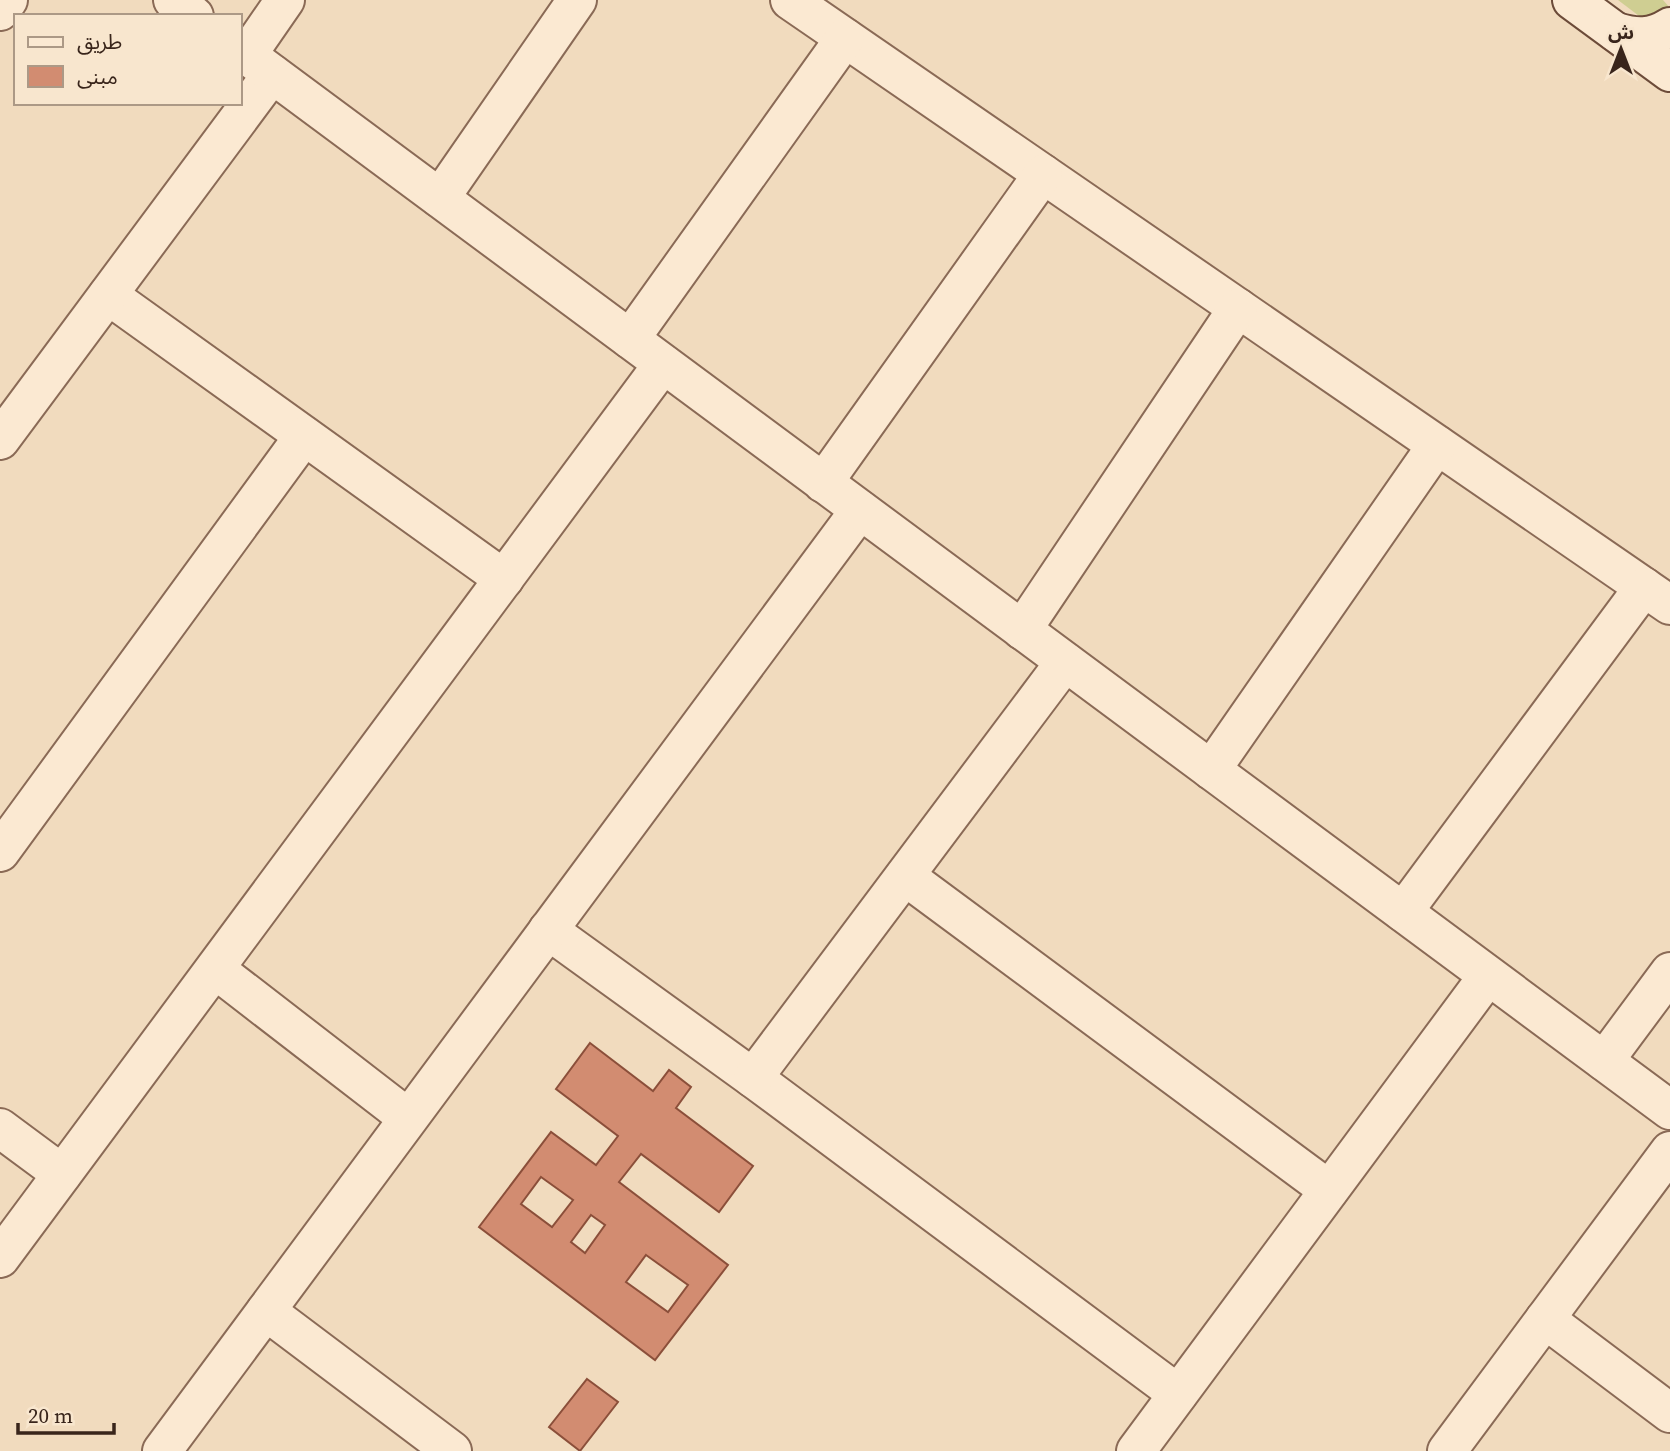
<svg xmlns="http://www.w3.org/2000/svg" width="1670" height="1451" viewBox="0 0 1670 1451" font-family="'Source Serif 4','Noto Sans Arabic',serif">
<rect width="100%" height="100%" fill="#f1dbbe"/>
<polygon fill="#cfce92" points="1618,0 1663,0 1670,8 1647,22"/>
<g fill="#d28c71" stroke="#8b4f3a" stroke-width="2" fill-rule="evenodd">
<path d="M 590,1043 L 653,1091 L 669,1070 L 691,1087 L 676,1108 L 753,1166 L 719,1212 L 641,1154 L 619,1182 L 728,1265 L 655,1360 L 479,1227 L 551,1132 L 596,1165 L 618,1136 L 556,1089 ZM 541,1177 L 573,1200 L 552,1227 L 521,1204 ZM 591,1215 L 605,1225 L 585,1253 L 571,1242 ZM 646,1255 L 688,1285 L 668,1312 L 626,1282 Z"/>
<polygon points="587,1379 618,1402 580,1451 549,1427"/>
</g>
<g fill="none" stroke-linecap="round" stroke-linejoin="round">
<g stroke="#8a6a56" stroke-width="42">
<g id="minor">
<polyline points="790,0 1670,605"/>
<polyline points="247,55 285,0"/>
<polyline points="440,198 577,0"/>
<polyline points="108,295 504,579"/>
<polyline points="630,339 845,38"/>
<polyline points="0,440 272,74"/>
<polyline points="823,483 1043,174"/>
<polyline points="1022,630 1238,308"/>
<polyline points="1211,770 1437,445"/>
<polyline points="0,852 304,436"/>
<polyline points="905,876 1329,1190"/>
<polyline points="1403,912 1644,587"/>
<polyline points="548,930 753,1078 1178,1394"/>
<polyline points="215,969 408,1118"/>
<polyline points="1604,1061 1670,972"/>
<polyline points="753,1078 1065,662"/>
<polyline points="0,1128 62,1174"/>
<polyline points="0,1258 663,364"/>
<polyline points="266,1311 452,1451"/>
<polyline points="1545,1319 1670,1413"/>
<polyline points="162,1451 860,510"/>
<polyline points="1136,1451 1488,976"/>
<polyline points="1447,1451 1670,1151"/>
</g>
</g>
<g stroke="#8a6a56" stroke-width="42">
<g id="tertiary">
<polyline points="173,0 194,16"/>
<polyline points="0,11 8,0"/>
<polyline points="240,50 1670,1110"/>
</g>
</g>
<g stroke="#6c4b39" stroke-width="42">
<g id="secondary">
<polyline points="1572,0 1670,72"/>
<path d="M 1616,32 C 1636,38 1651,39 1670,27"/>
</g>
</g>
<use href="#minor" stroke="#fbe9d2" stroke-width="38"/>
<use href="#tertiary" stroke="#fbe9d2" stroke-width="38"/>
<use href="#secondary" stroke="#fbe9d2" stroke-width="38"/>
</g>
<rect x="14" y="14" width="228" height="91" fill="#f8e6ce" stroke="#ac9986" stroke-width="2"/>
<rect x="28" y="37" width="35" height="10" fill="#fbe9d2" stroke="#ac9986" stroke-width="2"/>
<text x="77" y="49" font-size="21" fill="#39251b">طريق</text>
<rect x="28" y="66" width="35" height="21" fill="#d28c71" stroke="#ac9986" stroke-width="2"/>
<text x="77" y="84" font-size="21" fill="#39251b">مبنى</text>
<g transform="translate(1621 49)" stroke="#f8e6ce" stroke-width="5" paint-order="stroke">
<path d="M0-5L12 26L0 18L-12 26Z" fill="#39251b"/>
<text y="-10" font-size="19" font-weight="bold" text-anchor="middle" fill="#39251b">ش</text>
</g>
<path d="M18 1423v10h96v-10" fill="none" stroke="#39251b" stroke-width="3.5"/>
<text x="28" y="1423" font-size="21" fill="#39251b" stroke="#f8e6ce" stroke-width="5" paint-order="stroke">20 m</text>
</svg>
